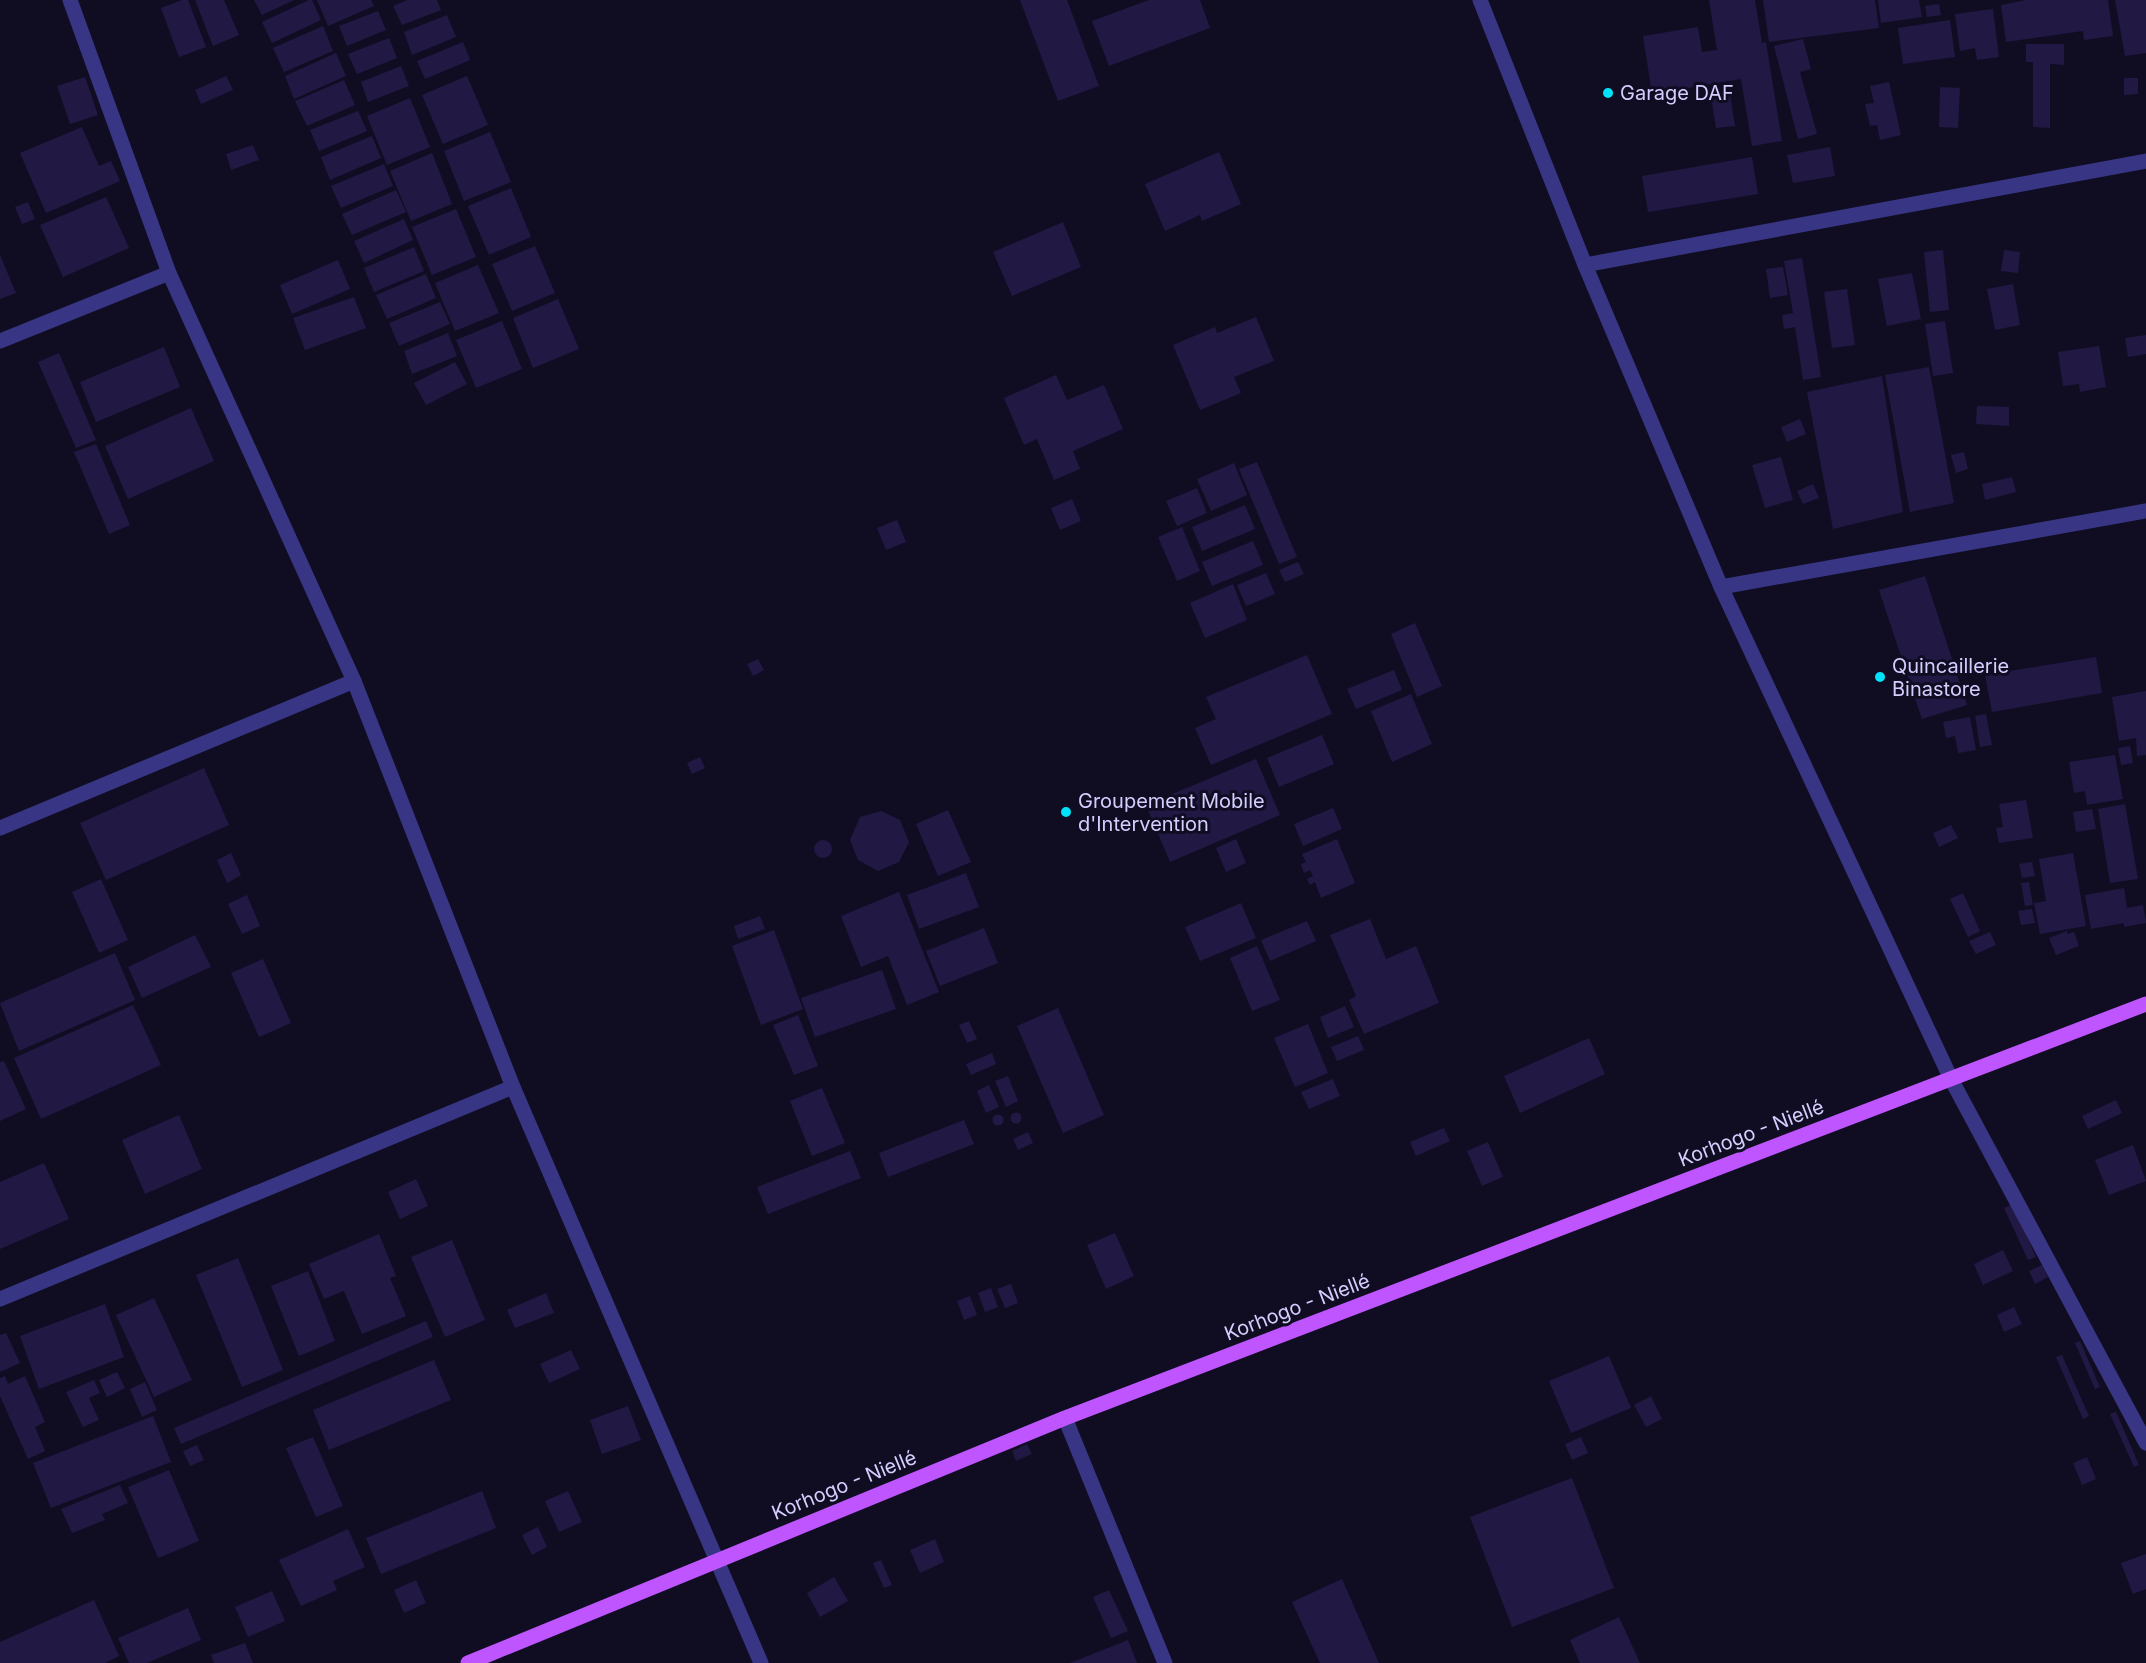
<svg xmlns="http://www.w3.org/2000/svg" width="2146" height="1663" viewBox="0 0 2146 1663" font-family="Inter,sans-serif">
<rect width="100%" height="100%" fill="#100d23"/>
<g fill="#211844">
<polygon points="182,0 188,0 206,47 179,57 161,8"/>
<polygon points="195,0 224,0 239,35 213,46"/>
<polygon points="254,0 294,0 262,15"/>
<polygon points="309,0 312,0 321,20 272,43 262,22"/>
<polygon points="317,0 371,0 374,6 328,26"/>
<polygon points="407,0 437,0 441,10 402,25 393,6"/>
<polygon points="1020,0 1067,0 1099,86 1058,101"/>
<polygon points="1149,0 1200,0 1210,28 1109,66 1092,21"/>
<polygon points="1709,0 1755,0 1762,43 1766,42 1782,141 1752,146 1741,79 1652,94 1643,36 1698,27 1702,52 1717,50"/>
<polygon points="1763,0 1875,0 1879,28 1769,42"/>
<polygon points="1878,0 1919,0 1922,17 1881,23"/>
<polygon points="2026,0 2108,0 2113,36 2084,40 2083,31 2006,42 2001,5"/>
<polygon points="2115,0 2146,0 2146,53 2125,56"/>
<polygon points="1939,4 1941,15 1927,17 1925,6"/>
<polygon points="1993,9 1999,57 1977,60 1975,48 1960,51 1955,14"/>
<polygon points="378,11 386,30 347,46 339,26"/>
<polygon points="447,15 456,37 412,55 404,32"/>
<polygon points="1950,20 1955,57 1903,64 1898,28"/>
<polygon points="323,26 333,51 284,72 273,48"/>
<polygon points="389,38 397,58 357,74 348,54"/>
<polygon points="1803,39 1811,69 1800,72 1817,134 1798,139 1774,46"/>
<polygon points="463,42 470,60 425,79 417,61"/>
<polygon points="2026,44 2064,44 2064,65 2050,64 2050,128 2033,127 2033,62 2026,62"/>
<polygon points="336,53 346,76 294,99 285,76"/>
<polygon points="401,66 409,86 368,102 361,82"/>
<polygon points="226,76 233,90 201,104 195,90"/>
<polygon points="467,76 488,125 443,144 422,95"/>
<polygon points="85,77 98,115 70,124 57,86"/>
<polygon points="2124,78 2138,78 2138,94 2124,95"/>
<polygon points="344,80 355,105 307,126 295,101"/>
<polygon points="1889,82 1901,135 1880,140 1877,125 1870,126 1865,104 1874,103 1870,86"/>
<polygon points="1940,87 1960,88 1958,128 1939,127"/>
<polygon points="1730,94 1735,126 1716,128 1711,97"/>
<polygon points="410,98 430,147 387,165 367,116"/>
<polygon points="358,111 367,131 319,151 310,130"/>
<polygon points="82,127 99,166 111,161 120,181 46,213 20,153"/>
<polygon points="490,132 511,182 464,201 444,151"/>
<polygon points="372,136 381,158 330,180 321,157"/>
<polygon points="253,145 259,160 231,170 226,154"/>
<polygon points="1830,147 1835,176 1793,183 1787,155"/>
<polygon points="1219,152 1241,204 1202,221 1200,215 1165,231 1145,184"/>
<polygon points="432,153 452,204 411,221 390,171"/>
<polygon points="1752,157 1758,194 1648,212 1642,176"/>
<polygon points="384,164 393,186 341,208 331,186"/>
<polygon points="511,188 531,237 489,255 468,206"/>
<polygon points="396,190 406,212 352,235 342,214"/>
<polygon points="106,197 129,248 63,277 40,225"/>
<polygon points="28,202 35,219 22,224 15,207"/>
<polygon points="456,209 476,257 432,275 412,227"/>
<polygon points="404,219 413,240 364,263 354,241"/>
<polygon points="1063,222 1081,267 1012,296 993,252"/>
<polygon points="535,246 555,293 512,311 492,264"/>
<polygon points="414,247 424,271 374,292 364,268"/>
<polygon points="1943,250 1949,310 1930,312 1924,252"/>
<polygon points="2004,250 2020,252 2018,273 2001,271"/>
<polygon points="0,255 16,293 0,299"/>
<polygon points="1802,258 1821,377 1803,380 1795,327 1784,329 1782,315 1793,313 1784,261"/>
<polygon points="338,260 350,289 292,314 280,285"/>
<polygon points="478,265 499,313 455,331 435,283"/>
<polygon points="1783,267 1788,295 1770,298 1766,269"/>
<polygon points="1912,273 1921,319 1887,326 1878,279"/>
<polygon points="426,274 436,298 387,319 376,295"/>
<polygon points="2013,284 2020,325 1995,330 1987,289"/>
<polygon points="1847,289 1855,345 1832,348 1824,292"/>
<polygon points="354,297 366,328 305,350 293,318"/>
<polygon points="558,299 579,349 533,368 513,318"/>
<polygon points="440,302 450,324 399,346 389,323"/>
<polygon points="1256,317 1274,361 1234,377 1241,393 1200,410 1173,345 1215,327 1217,333"/>
<polygon points="502,321 522,369 476,388 456,340"/>
<polygon points="1945,321 1953,373 1933,376 1925,324"/>
<polygon points="448,333 457,356 412,374 404,351"/>
<polygon points="2146,335 2146,354 2128,357 2125,338"/>
<polygon points="2099,346 2106,387 2080,392 2079,384 2063,386 2058,352"/>
<polygon points="164,347 180,387 96,422 80,382"/>
<polygon points="59,353 96,440 76,448 38,362"/>
<polygon points="455,362 467,384 426,405 414,383"/>
<polygon points="1929,367 1954,503 1910,512 1885,375"/>
<polygon points="1056,375 1067,400 1104,385 1123,429 1073,451 1080,469 1054,480 1037,439 1024,445 1004,398"/>
<polygon points="1882,376 1903,512 1833,529 1807,392"/>
<polygon points="1977,406 2009,407 2009,426 1976,424"/>
<polygon points="191,408 214,461 128,499 105,446"/>
<polygon points="1800,419 1806,434 1787,442 1781,427"/>
<polygon points="96,444 130,525 109,534 74,452"/>
<polygon points="1964,452 1968,469 1956,473 1951,455"/>
<polygon points="1781,457 1793,500 1765,508 1752,465"/>
<polygon points="1257,462 1297,557 1279,564 1239,469"/>
<polygon points="1234,463 1247,495 1211,511 1197,479"/>
<polygon points="2012,477 2016,492 1985,500 1982,484"/>
<polygon points="1813,484 1819,498 1803,504 1797,491"/>
<polygon points="1197,488 1207,513 1177,526 1166,501"/>
<polygon points="1072,499 1081,521 1060,530 1051,508"/>
<polygon points="1245,505 1255,529 1202,551 1192,527"/>
<polygon points="897,520 906,542 886,550 877,528"/>
<polygon points="1182,527 1200,571 1177,581 1158,537"/>
<polygon points="1253,541 1263,565 1212,586 1202,562"/>
<polygon points="1298,562 1304,574 1285,582 1279,570"/>
<polygon points="1266,573 1275,594 1246,606 1237,585"/>
<polygon points="1925,576 1967,705 1922,719 1879,590"/>
<polygon points="1233,584 1247,620 1205,638 1190,603"/>
<polygon points="1415,623 1442,686 1417,697 1391,634"/>
<polygon points="1307,655 1332,714 1211,765 1195,728 1216,719 1206,697"/>
<polygon points="2096,657 2102,693 1992,712 1985,675"/>
<polygon points="758,659 764,670 753,676 747,664"/>
<polygon points="1394,670 1402,690 1356,709 1347,689"/>
<polygon points="2146,691 2146,755 2137,756 2136,738 2119,741 2112,697"/>
<polygon points="1411,694 1432,744 1392,762 1371,711"/>
<polygon points="1986,714 1992,745 1980,747 1975,716"/>
<polygon points="1970,717 1976,750 1958,753 1955,736 1946,738 1943,722"/>
<polygon points="1322,735 1334,764 1279,787 1267,758"/>
<polygon points="2130,746 2133,763 2121,765 2118,748"/>
<polygon points="2115,755 2123,799 2087,805 2085,791 2074,793 2069,762"/>
<polygon points="700,757 705,768 692,774 687,763"/>
<polygon points="1256,759 1280,815 1170,862 1146,805"/>
<polygon points="204,768 229,825 106,880 80,823"/>
<polygon points="2026,800 2033,838 1999,843 1996,828 2003,827 1999,804"/>
<polygon points="2125,804 2138,879 2110,883 2098,809"/>
<polygon points="1333,808 1342,829 1303,846 1294,824"/>
<polygon points="2092,809 2096,829 2076,832 2073,812"/>
<polygon points="948,810 971,862 938,876 916,824"/>
<polygon points="881,811 900,820 909,842 899,862 878,871 858,860 850,840 860,817"/>
<polygon points="1951,825 1958,838 1939,847 1933,833"/>
<polygon points="1236,839 1246,863 1226,872 1216,848"/>
<polygon points="1337,839 1355,883 1321,898 1315,882 1310,885 1307,879 1313,876 1310,870 1304,873 1301,864 1306,862 1302,854"/>
<circle cx="823" cy="849" r="9"/>
<polygon points="231,853 241,875 227,883 217,860"/>
<polygon points="2073,853 2086,926 2040,934 2034,903 2046,901 2039,859"/>
<polygon points="2032,862 2035,876 2022,878 2019,864"/>
<polygon points="966,873 979,907 919,929 907,895"/>
<polygon points="101,879 128,940 99,953 72,892"/>
<polygon points="2029,882 2033,905 2025,906 2021,883"/>
<polygon points="2124,888 2127,908 2143,905 2146,923 2124,927 2124,923 2091,929 2085,895"/>
<polygon points="899,892 939,992 907,1005 888,956 861,967 841,916"/>
<polygon points="1963,893 1980,931 1968,937 1950,899"/>
<polygon points="247,895 260,926 242,934 228,904"/>
<polygon points="1241,903 1256,938 1200,961 1185,927"/>
<polygon points="2032,909 2035,923 2021,925 2018,911"/>
<polygon points="760,916 765,929 738,939 734,926"/>
<polygon points="1370,919 1386,959 1416,946 1439,1003 1364,1034 1349,1000 1356,996 1330,935"/>
<polygon points="1307,921 1316,941 1270,961 1261,940"/>
<polygon points="984,928 998,963 940,986 926,951"/>
<polygon points="774,930 803,1009 761,1025 732,946"/>
<polygon points="2067,931 2067,934 2074,932 2079,946 2056,955 2049,938"/>
<polygon points="1990,932 1996,945 1976,954 1969,941"/>
<polygon points="195,935 211,967 142,998 128,967"/>
<polygon points="1257,946 1280,1000 1252,1011 1230,958"/>
<polygon points="115,953 135,1000 19,1051 0,1003"/>
<polygon points="263,959 291,1023 259,1037 231,973"/>
<polygon points="882,970 896,1009 815,1037 801,998"/>
<polygon points="133,1005 161,1065 41,1119 14,1058"/>
<polygon points="1345,1006 1354,1027 1328,1038 1320,1017"/>
<polygon points="1058,1008 1104,1115 1063,1133 1017,1026"/>
<polygon points="798,1015 818,1066 794,1075 773,1025"/>
<polygon points="969,1021 977,1039 967,1043 959,1025"/>
<polygon points="1308,1024 1328,1073 1295,1087 1274,1038"/>
<polygon points="1358,1036 1364,1050 1337,1061 1331,1047"/>
<polygon points="1589,1038 1605,1074 1520,1113 1504,1076"/>
<polygon points="992,1053 996,1064 971,1075 966,1064"/>
<polygon points="4,1061 26,1109 0,1121 0,1062"/>
<polygon points="1008,1076 1018,1101 1006,1107 995,1081"/>
<polygon points="1333,1079 1340,1096 1309,1109 1301,1092"/>
<polygon points="989,1085 999,1107 986,1113 977,1091"/>
<polygon points="822,1088 845,1143 812,1156 790,1101"/>
<polygon points="2116,1100 2122,1113 2088,1129 2082,1116"/>
<circle cx="1016" cy="1118" r="5.5"/>
<circle cx="998" cy="1120" r="5.5"/>
<polygon points="179,1115 202,1169 145,1194 122,1140"/>
<polygon points="964,1120 974,1144 888,1177 879,1153"/>
<polygon points="1444,1128 1450,1141 1416,1156 1410,1142"/>
<polygon points="1028,1132 1033,1143 1018,1150 1013,1139"/>
<polygon points="1488,1142 1503,1177 1482,1186 1467,1151"/>
<polygon points="2133,1145 2146,1181 2109,1195 2095,1160"/>
<polygon points="850,1151 861,1178 768,1214 757,1187"/>
<polygon points="44,1163 69,1219 0,1249 0,1182"/>
<polygon points="416,1179 428,1206 400,1219 388,1192"/>
<polygon points="2013,1204 2036,1257 2028,1260 2004,1208"/>
<polygon points="1115,1233 1134,1276 1106,1289 1087,1245"/>
<polygon points="379,1234 396,1276 390,1278 406,1316 362,1334 344,1291 324,1299 309,1264"/>
<polygon points="452,1240 485,1320 445,1337 411,1257"/>
<polygon points="2003,1250 2013,1271 1983,1285 1974,1264"/>
<polygon points="238,1258 283,1370 242,1387 196,1275"/>
<polygon points="2042,1265 2048,1277 2035,1284 2029,1271"/>
<polygon points="308,1271 335,1341 299,1356 271,1286"/>
<polygon points="1011,1284 1018,1303 1005,1308 997,1289"/>
<polygon points="991,1288 998,1307 985,1312 978,1293"/>
<polygon points="546,1293 554,1313 515,1328 507,1310"/>
<polygon points="970,1296 977,1315 964,1320 957,1301"/>
<polygon points="154,1298 192,1380 154,1397 116,1315"/>
<polygon points="105,1304 124,1357 39,1389 20,1336"/>
<polygon points="2014,1307 2022,1324 2004,1332 1997,1315"/>
<polygon points="426,1321 433,1337 181,1444 174,1428"/>
<polygon points="6,1333 20,1363 0,1372 0,1335"/>
<polygon points="2080,1341 2100,1387 2095,1389 2075,1343"/>
<polygon points="571,1350 580,1369 549,1383 540,1364"/>
<polygon points="2062,1355 2089,1416 2083,1419 2056,1357"/>
<polygon points="1609,1356 1631,1408 1571,1433 1549,1381"/>
<polygon points="434,1360 451,1400 329,1450 313,1410"/>
<polygon points="117,1372 125,1388 107,1397 99,1380"/>
<polygon points="5,1376 8,1384 25,1376 45,1422 35,1427 45,1451 28,1459 0,1396 0,1378"/>
<polygon points="94,1380 100,1393 89,1398 99,1420 83,1427 66,1392"/>
<polygon points="145,1382 157,1410 142,1417 130,1389"/>
<polygon points="1651,1396 1662,1419 1646,1427 1634,1405"/>
<polygon points="628,1406 641,1440 602,1454 590,1420"/>
<polygon points="2116,1412 2139,1465 2134,1467 2110,1414"/>
<polygon points="153,1416 171,1462 51,1508 33,1463"/>
<polygon points="313,1437 343,1506 316,1517 286,1448"/>
<polygon points="1581,1437 1588,1453 1572,1460 1565,1444"/>
<polygon points="1027,1444 1032,1454 1016,1461 1012,1451"/>
<polygon points="197,1445 204,1460 190,1466 183,1451"/>
<polygon points="2087,1457 2096,1479 2082,1485 2073,1463"/>
<polygon points="169,1470 199,1541 158,1558 128,1487"/>
<polygon points="1572,1478 1614,1588 1512,1627 1470,1517"/>
<polygon points="120,1485 128,1503 102,1514 105,1520 72,1533 61,1509"/>
<polygon points="482,1491 496,1528 381,1574 366,1538"/>
<polygon points="568,1491 582,1522 559,1532 545,1501"/>
<polygon points="538,1527 547,1547 532,1555 522,1535"/>
<polygon points="348,1529 365,1567 333,1581 337,1590 301,1606 279,1560"/>
<polygon points="935,1539 944,1562 920,1573 910,1550"/>
<polygon points="2146,1554 2146,1589 2133,1594 2121,1563"/>
<polygon points="881,1560 892,1585 884,1588 873,1563"/>
<polygon points="834,1577 848,1601 820,1617 807,1593"/>
<polygon points="1342,1579 1379,1663 1320,1663 1292,1602"/>
<polygon points="416,1580 426,1603 404,1613 394,1590"/>
<polygon points="1109,1590 1128,1631 1111,1638 1093,1597"/>
<polygon points="272,1591 285,1621 248,1637 235,1607"/>
<polygon points="94,1600 119,1656 105,1663 0,1663 0,1642"/>
<polygon points="188,1608 201,1640 147,1663 129,1663 118,1638"/>
<polygon points="1619,1617 1640,1663 1580,1663 1570,1640"/>
<polygon points="1128,1640 1137,1663 1070,1663"/>
<polygon points="245,1643 253,1663 214,1663 211,1655"/>
</g>
<g fill="none" stroke-linecap="round" stroke-linejoin="round">
<g stroke="#383684" stroke-width="15">
<polyline points="70,0 169,273 354,681 513,1087 761,1663"/>
<polyline points="1480,0 1585,265 1721,587 1951,1079 2146,1443"/>
<polyline points="1585,265 2146,161"/>
<polyline points="0,341 169,273"/>
<polyline points="1721,587 2146,511"/>
<polyline points="0,828 354,681"/>
<polyline points="0,1299 513,1087"/>
<polyline points="1065,1418 1165,1663"/>
</g>
<polyline stroke="#be55ff" stroke-width="15" points="468,1663 1065,1418 2146,1004"/>
</g>
<g fill="#00e2f9" stroke="#100d23" stroke-width="2">
<circle cx="1608" cy="93" r="6"/>
<circle cx="1880" cy="677" r="6"/>
<circle cx="1066" cy="812" r="6"/>
</g>
<g text-anchor="middle" stroke-width="6" stroke-linejoin="round" paint-order="stroke">
<g font-size="20" fill="#d4ceff" stroke="#100d23" text-anchor="start">
<text x="1620" y="100">Garage DAF</text>
<text x="1892" y="673">Quincaillerie<tspan x="1892" dy="23">Binastore</tspan></text>
<text x="1078" y="808">Groupement Mobile<tspan x="1078" dy="23">d'Intervention</tspan></text>
</g>
<g font-size="20" fill="#d4ceff" stroke="#100d23">
<text transform="translate(1751 1133) rotate(-21)" y="7">Korhogo - Niellé</text>
<text transform="translate(1297 1307) rotate(-21)" y="7">Korhogo - Niellé</text>
<text transform="translate(844 1485) rotate(-22)" y="7">Korhogo - Niellé</text>
</g>
</g>
</svg>
